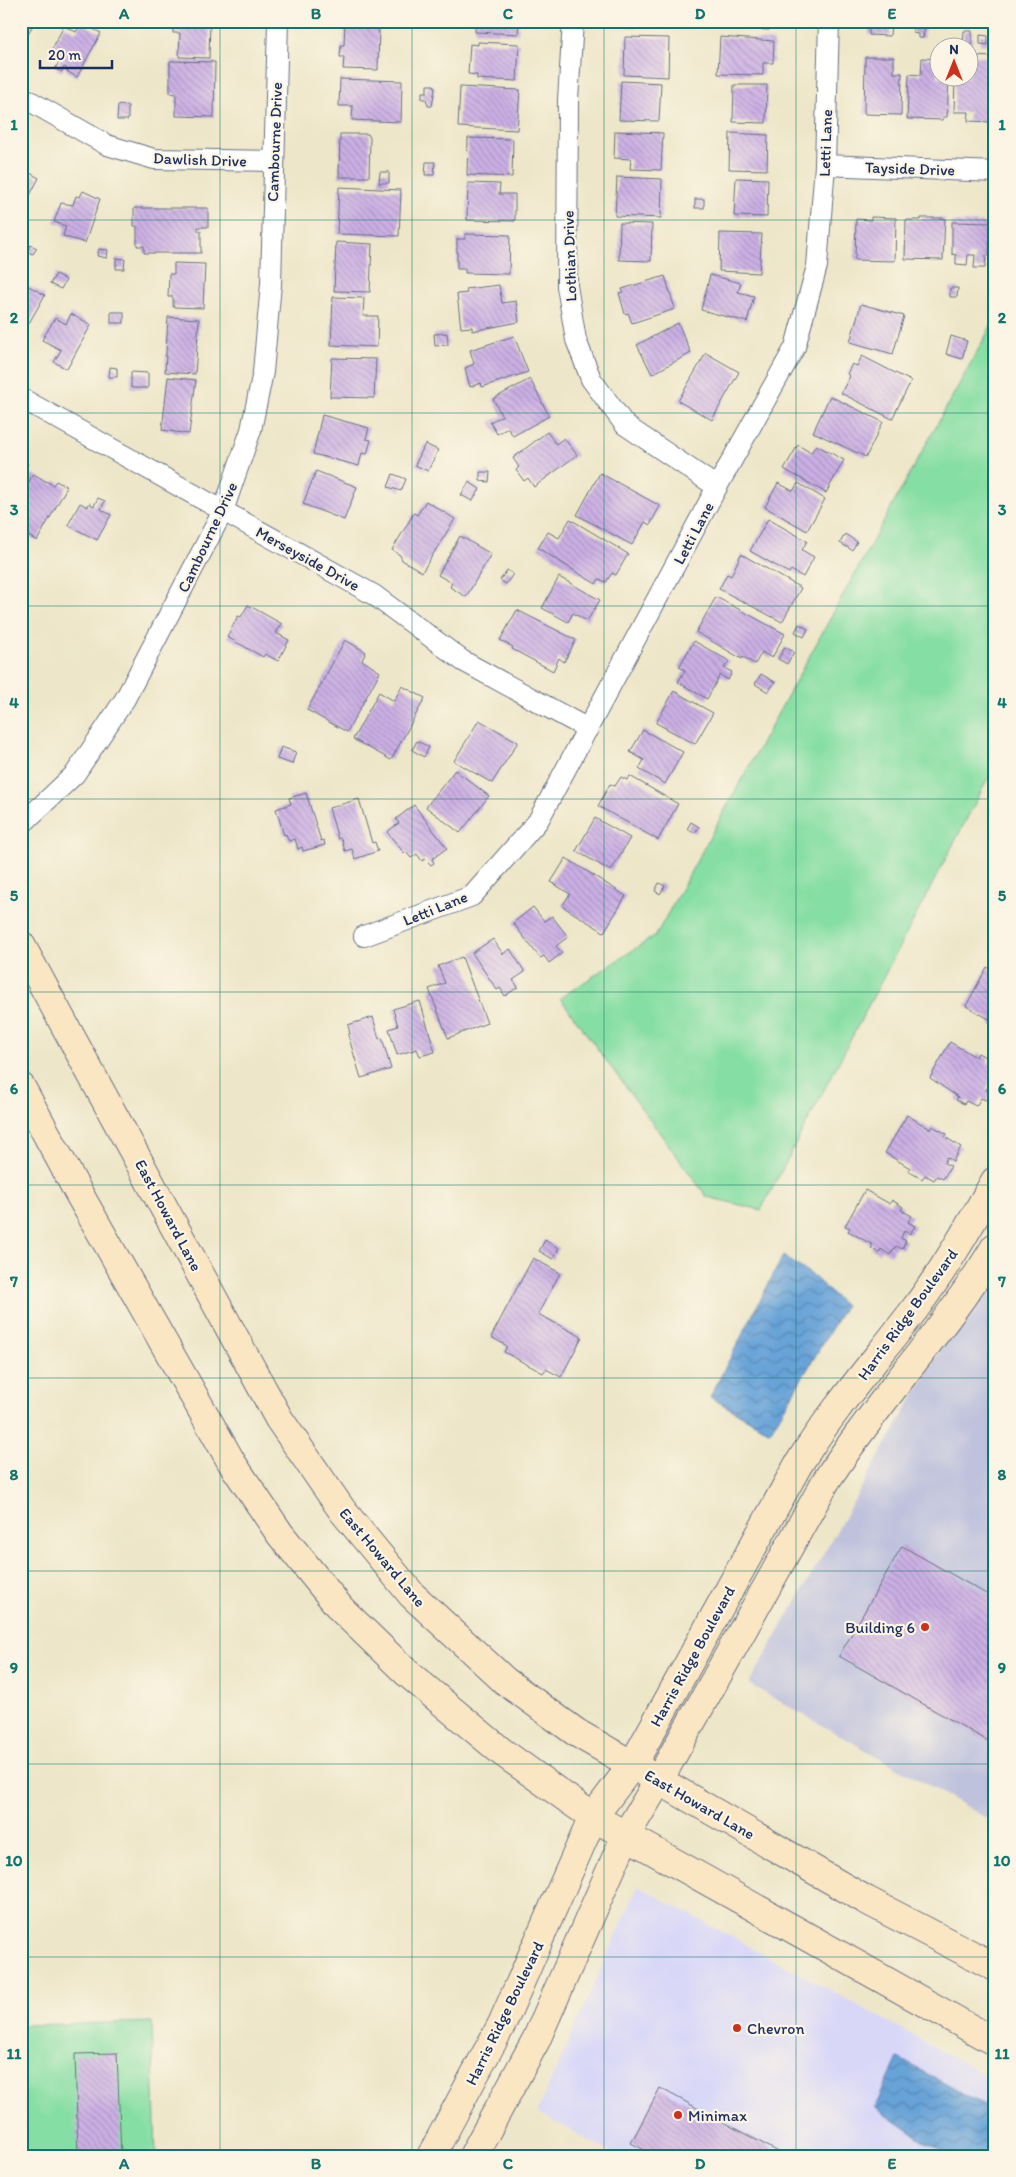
<svg xmlns="http://www.w3.org/2000/svg" width="1016" height="2177" viewBox="0 0 1016 2177" font-family="Itim,sans-serif">
<defs>
<pattern id="water-waves" width="16" height="10" patternUnits="userSpaceOnUse" patternTransform="scale(1.25)"><rect width="16" height="10" fill="#68a3d8"/><path d="M0 5q4-4 8 0t8 0" fill="none" stroke="#5585b2"/></pattern>
<pattern id="building-back-hatch" width="6" height="6" patternUnits="userSpaceOnUse" patternTransform="scale(1.25)"><rect width="6" height="6" fill="#ccb0e5"/><path d="M-1 5l2 2M0 0l6 6M5-1l2 2" fill="none" stroke="#a590bd"/></pattern>
</defs>
<rect width="100%" height="100%" fill="#fcf5e5"/>
<filter id="ink" filterUnits="userSpaceOnUse"><feTurbulence type="fractalNoise" baseFrequency=".02" numOctaves="2"/><feDisplacementMap in="SourceGraphic" scale="10" xChannelSelector="R" yChannelSelector="G"/><feConvolveMatrix kernelMatrix="1 2 1 2 8 2 1 2 1" color-interpolation-filters="sRGB"/></filter>
<filter id="wash" filterUnits="userSpaceOnUse"><feTurbulence type="fractalNoise" baseFrequency=".0096" numOctaves="4" result="noise"/><feDisplacementMap in="SourceGraphic" scale="20" xChannelSelector="R" yChannelSelector="G"/><feGaussianBlur stdDeviation="1.12" result="paint"/><feColorMatrix in="noise" values="0 0 0 0 0 0 0 0 0 0 0 0 0 0 0 0 0 1.4 0 .05"/><feComposite in="paint" operator="in"/></filter>
<g filter="url(#wash)">
<rect width="100%" height="100%" fill="#ede6c8"/>
<polygon fill="#d8d7f8" points="638,1886 995,2080 995,2156 616,2156 537,2112"/>
<polygon fill="#bfc2dd" points="995,1254 995,1823 749,1684"/>
<g fill="#85dea3" stroke="#508680">
<polygon points="995,319 995,765 761,1210 707,1197 560,998 656,935"/>
<polygon points="152,2022 156,2156 21,2156 21,2025"/>
</g>
<g fill="url(#water-waves)" stroke="#42699b">
<polygon points="783,1256 812,1275 845,1306 770,1432 710,1397"/>
<polygon points="898,2058 995,2111 995,2156 953,2156 924,2141 875,2107"/>
</g>
<g id="blocks">
<g fill="url(#building-back-hatch)">
<polygon points="21,21 35,21 21,47"/>
<polygon points="173,21 210,21 209,58 179,57 180,33 173,33"/>
<polygon points="475,21 519,21 518,34 475,32"/>
<polygon points="625,21 664,21 664,28 625,27"/>
<polygon points="735,21 769,21 769,30 735,28"/>
<polygon points="869,21 891,22 890,36 869,35"/>
<polygon points="345,22 379,23 378,70 343,69 344,57 340,57 341,45 344,45"/>
<polygon points="81,23 101,33 77,77 65,70 67,68 64,67 62,72 55,69 62,57 51,51 64,26 76,32"/>
<polygon points="913,24 925,25 923,38 918,38 918,34 913,33"/>
<polygon points="964,31 972,31 972,45 963,44"/>
<polygon points="980,35 988,36 988,45 980,44"/>
<polygon points="625,37 669,38 668,77 624,75"/>
<polygon points="720,37 774,41 773,63 763,63 763,75 718,74"/>
<polygon points="478,42 519,44 517,81 477,79 477,75 468,74 470,44 478,45"/>
<polygon points="970,56 993,57 992,122 968,121 969,112 954,112 955,78 968,78"/>
<polygon points="865,57 894,57 894,73 902,73 901,115 864,114"/>
<polygon points="922,58 938,59 938,78 949,78 947,117 943,117 943,120 907,119 909,74 921,75"/>
<polygon points="170,61 215,62 214,117 176,116 176,94 170,93"/>
<polygon points="340,79 402,81 401,122 352,120 353,106 339,106"/>
<polygon points="621,81 661,83 659,121 619,120"/>
<polygon points="427,85 434,85 435,89 432,106 428,106 426,99 422,99 422,92 427,92"/>
<polygon points="734,85 767,85 766,123 733,122"/>
<polygon points="460,87 520,90 517,130 458,127"/>
<polygon points="118,105 128,106 128,120 117,120"/>
<polygon points="615,131 663,133 661,170 630,169 631,159 614,158"/>
<polygon points="730,133 768,135 767,170 729,169"/>
<polygon points="340,134 368,134 370,138 369,177 339,177"/>
<polygon points="468,138 513,139 512,177 467,175"/>
<polygon points="426,162 435,162 434,175 425,175"/>
<polygon points="26,171 39,178 21,212 21,175 23,176"/>
<polygon points="380,172 389,172 389,183 379,183"/>
<polygon points="617,177 662,179 661,218 615,216"/>
<polygon points="736,178 768,179 767,217 734,216"/>
<polygon points="468,183 500,184 499,194 515,194 515,221 467,220"/>
<polygon points="339,187 401,190 399,236 337,234"/>
<polygon points="83,191 100,199 85,243 63,236 66,226 54,222 61,203 73,205 76,196 80,197"/>
<rect x="695" y="199" width="9" height="9"/>
<polygon points="134,208 208,208 208,227 198,227 198,231 201,231 201,253 144,253 144,246 137,246 137,226 134,226"/>
<polygon points="871,217 896,218 895,261 855,260 856,219 871,220"/>
<polygon points="921,218 945,218 943,260 905,259 906,220 921,220"/>
<polygon points="952,222 990,223 989,256 986,255 985,268 974,268 975,255 968,255 967,265 956,264 956,255 952,254"/>
<polygon points="620,223 652,224 651,261 619,260"/>
<polygon points="720,233 762,234 759,273 719,271"/>
<polygon points="465,234 510,235 509,274 465,273 465,269 457,269 457,239 465,239"/>
<polygon points="336,242 372,244 370,292 334,291"/>
<polygon points="30,245 37,248 33,254 27,252"/>
<polygon points="99,249 108,250 107,258 97,256"/>
<polygon points="116,258 125,259 124,269 116,269"/>
<polygon points="174,263 205,264 203,308 173,307 173,297 168,297 169,274 174,274"/>
<polygon points="56,274 66,280 61,289 50,284"/>
<polygon points="710,275 741,283 738,292 754,296 747,322 701,310"/>
<polygon points="665,276 675,309 632,323 628,313 625,314 619,293 623,292 622,289"/>
<polygon points="21,282 45,295 21,337"/>
<polygon points="499,285 502,303 516,301 519,322 472,331 472,327 461,328 457,294 467,293 466,289"/>
<polygon points="950,288 958,288 957,297 950,297"/>
<polygon points="333,297 364,298 363,316 378,316 377,347 331,345"/>
<polygon points="861,304 904,316 893,354 850,342"/>
<rect x="111" y="312" width="13" height="11"/>
<polygon points="71,314 91,325 67,369 54,362 61,350 42,340 55,318 66,324"/>
<polygon points="168,317 199,319 195,374 165,372"/>
<polygon points="678,323 691,353 652,374 637,345"/>
<polygon points="447,333 448,345 435,346 434,334"/>
<polygon points="514,336 528,372 482,387 481,383 470,387 465,368 474,364 470,350"/>
<polygon points="951,336 967,341 962,359 946,354"/>
<polygon points="706,353 739,372 712,420 678,401"/>
<polygon points="862,356 911,381 892,419 841,393 850,376 847,374 852,364 857,366"/>
<polygon points="332,358 376,359 374,398 330,397"/>
<polygon points="110,367 117,368 117,377 109,377"/>
<polygon points="131,372 148,373 148,388 131,388"/>
<polygon points="168,377 196,380 189,434 162,430"/>
<polygon points="530,379 549,416 513,436 508,428 497,434 490,422 502,416 493,399"/>
<polygon points="830,396 883,422 866,457 813,432"/>
<polygon points="322,415 369,428 366,439 371,440 367,454 362,453 359,466 313,454"/>
<polygon points="547,432 556,444 564,438 577,455 534,487 528,478 524,481 516,470 519,467 513,458"/>
<polygon points="425,444 438,450 428,471 415,465"/>
<polygon points="798,445 811,453 816,445 844,460 826,493 784,469"/>
<polygon points="21,459 28,464 21,478"/>
<polygon points="316,471 357,487 344,520 303,504"/>
<polygon points="480,472 490,472 489,482 480,481"/>
<polygon points="600,473 660,506 650,525 645,522 632,545 577,515"/>
<polygon points="33,474 53,485 56,481 67,487 37,541 21,532 21,497"/>
<polygon points="393,474 406,479 401,491 388,487"/>
<polygon points="469,482 480,489 472,501 461,495"/>
<polygon points="778,483 793,491 798,483 825,499 807,531 765,507"/>
<polygon points="98,498 105,501 101,509 111,515 97,540 68,525 80,503 88,507 89,503 94,506"/>
<polygon points="426,501 455,519 422,572 402,560 400,555 392,550 414,513 417,515"/>
<polygon points="570,519 628,554 616,575 612,573 606,582 599,579 596,584 538,548 548,532 559,538"/>
<polygon points="768,519 807,541 802,550 814,557 803,577 791,570 789,573 750,551"/>
<polygon points="845,534 857,542 852,550 840,543"/>
<polygon points="460,536 491,554 466,597 450,587 452,583 438,575"/>
<polygon points="741,554 801,588 782,622 719,589 727,574 731,576"/>
<polygon points="507,570 513,574 506,584 500,580"/>
<polygon points="559,577 600,600 587,621 573,613 568,622 542,608"/>
<polygon points="716,597 785,634 772,658 762,652 755,664 743,657 742,659 696,632"/>
<polygon points="248,605 282,624 276,633 289,640 278,661 265,654 263,657 227,637 238,616 241,617"/>
<polygon points="517,610 576,640 564,662 559,658 553,671 512,649 513,647 500,640"/>
<polygon points="799,624 808,629 804,637 795,632"/>
<polygon points="345,640 366,652 362,660 380,672 347,732 307,710"/>
<polygon points="694,641 729,661 724,668 732,672 728,680 720,675 707,699 678,682 685,670 679,667"/>
<polygon points="785,647 794,652 787,664 778,659"/>
<polygon points="761,674 775,682 768,692 755,684"/>
<polygon points="402,686 425,698 391,760 353,739 379,692 394,701"/>
<polygon points="674,691 713,713 695,744 656,723"/>
<polygon points="479,720 518,742 492,783 454,761"/>
<polygon points="643,730 683,752 665,784 639,769 644,760 630,752"/>
<polygon points="417,741 429,747 424,757 412,750"/>
<polygon points="281,747 296,752 292,764 277,759"/>
<polygon points="455,770 489,796 460,833 426,807"/>
<polygon points="630,776 678,804 658,840 598,806 610,784 615,786 621,777 627,780"/>
<polygon points="306,793 321,841 324,840 325,845 303,851 302,847 298,849 295,839 289,841 286,834 284,835 276,809 291,804 289,798"/>
<polygon points="359,799 372,843 375,842 378,851 355,859 352,849 345,851 341,838 338,839 329,808"/>
<polygon points="414,805 447,848 432,859 434,863 431,865 425,859 422,861 417,854 411,858 406,852 404,853 387,832 399,823 396,819"/>
<polygon points="595,818 630,838 611,871 576,851"/>
<polygon points="691,822 699,827 695,833 687,829"/>
<polygon points="566,858 626,896 604,932 562,906 570,894 551,882"/>
<polygon points="659,883 665,886 660,894 655,891"/>
<polygon points="533,907 544,921 552,916 568,937 556,946 562,953 549,963 544,956 540,958 513,923"/>
<polygon points="493,939 503,954 510,949 525,972 513,980 518,987 505,996 500,988 497,990 472,953"/>
<polygon points="462,957 487,1023 448,1038 429,989 445,983 438,966"/>
<polygon points="987,967 995,972 995,1026 989,1023 991,1020 966,1006"/>
<polygon points="420,1001 435,1052 420,1056 417,1049 397,1055 389,1029 398,1026 393,1009"/>
<polygon points="373,1017 379,1039 382,1038 391,1069 361,1078 348,1035 350,1034 348,1025"/>
<polygon points="950,1042 976,1057 978,1053 989,1059 987,1063 995,1067 995,1086 990,1083 986,1090 992,1093 988,1101 981,1098 976,1106 966,1101 964,1104 956,1100 958,1097 930,1078"/>
<polygon points="907,1115 930,1129 932,1126 947,1134 945,1137 961,1147 953,1161 947,1157 944,1163 951,1166 943,1179 937,1176 934,1180 925,1175 922,1179 908,1171 910,1168 885,1153"/>
<polygon points="865,1190 890,1204 892,1200 903,1207 901,1210 912,1216 908,1222 915,1226 910,1234 904,1231 901,1238 906,1241 902,1249 896,1246 890,1255 881,1249 879,1253 871,1248 873,1245 848,1231 850,1228 845,1226"/>
<polygon points="545,1240 559,1248 553,1259 539,1251"/>
<polygon points="533,1258 560,1273 538,1314 582,1337 561,1377 546,1369 543,1373 504,1352 507,1346 491,1337"/>
<polygon points="902,1546 995,1599 995,1745 839,1656"/>
<polygon points="117,2053 121,2156 78,2156 75,2054"/>
<polygon points="660,2088 786,2156 656,2156 631,2143"/>
</g>
</g>
</g>
<g filter="url(#ink)">
<use href="#blocks" fill-opacity="0" stroke="#646f83" stroke-width="1"/>
<g fill="none" stroke-linecap="round" stroke-linejoin="round">
<g stroke="#646f83" stroke-width="22">
<g id="street">
<polyline points="573,21 568,100 567,286 576,340 591,379 625,425 717,487"/>
<polyline points="21,96 107,145 154,159 273,161"/>
<polyline points="825,165 995,172"/>
<polyline points="21,398 374,595 463,661 588,729"/>
<polyline points="21,825 75,774 125,699 223,511 251,430 263,372 271,284 278,21"/>
<polyline points="364,936 472,896 538,821 717,487 795,347 817,266 825,165 829,21"/>
</g>
</g>
<g stroke="#646f83" stroke-width="30">
<g id="secondary">
<polyline points="21,945 279,1419 342,1510 412,1595 505,1681 577,1733 866,1900 995,1967"/>
<polyline points="21,1087 78,1192 232,1463 280,1534 341,1609 406,1672 502,1752 593,1817 995,2042"/>
<path d="M 431,2156 L 502,2024 L 593,1817 L 633,1764 L 798,1465 C 832,1410 875,1361 914,1310 C 945,1269 970,1225 995,1181"/>
<path d="M 473,2156 L 536,2040 L 626,1835 L 659,1780 L 826,1481 C 878,1400 945,1330 995,1247"/>
</g>
</g>
<use href="#street" stroke="#fff" stroke-width="20"/>
<use href="#secondary" stroke="#fbe6c4" stroke-width="28"/>
</g>
</g>
<path fill="none" stroke="#0f766e" stroke-width="1" stroke-opacity="0.55" d="M 220,21 L 220,2156M 412,21 L 412,2156M 604,21 L 604,2156M 796,21 L 796,2156M 21,220 L 995,220M 21,413 L 995,413M 21,606 L 995,606M 21,799 L 995,799M 21,992 L 995,992M 21,1185 L 995,1185M 21,1378 L 995,1378M 21,1571 L 995,1571M 21,1764 L 995,1764M 21,1957 L 995,1957"/>
<g fill="#c8321e" stroke="#fcf5e5" stroke-width="2">
<circle cx="925" cy="1627" r="5"/>
<circle cx="737" cy="2028" r="5"/>
<circle cx="678" cy="2115" r="5"/>
</g>
<g text-anchor="middle" stroke-width="4.5" stroke-linejoin="round" paint-order="stroke">
<g font-size="16" fill="#1b2f5e" stroke="#fcf5e5">
<text transform="translate(274 142) rotate(-88)" y="6">Cambourne Drive</text>
<text transform="translate(825 143) rotate(-88)" y="6">Letti Lane</text>
<text transform="translate(200 159) rotate(2)" y="6">Dawlish Drive</text>
<text transform="translate(910 168) rotate(2)" y="6">Tayside Drive</text>
<text transform="translate(569 256) rotate(-92)" y="6">Lothian Drive</text>
<text transform="translate(693 533) rotate(-62)" y="6">Letti Lane</text>
<text transform="translate(207 537) rotate(-65)" y="6">Cambourne Drive</text>
<text transform="translate(308 558) rotate(29)" y="6">Merseyside Drive</text>
<text transform="translate(435 908) rotate(-22)" y="6">Letti Lane</text>
<text transform="translate(169 1215) rotate(62)" y="6">East Howard Lane</text>
<text transform="translate(907 1314) rotate(-54)" y="6">Harris Ridge Boulevard</text>
<text transform="translate(383 1557) rotate(50)" y="6">East Howard Lane</text>
<text transform="translate(692 1656) rotate(-61)" y="6">Harris Ridge Boulevard</text>
<text transform="translate(700 1804) rotate(30)" y="6">East Howard Lane</text>
<text transform="translate(504 2013) rotate(-64)" y="6">Harris Ridge Boulevard</text>
</g>
<g font-size="16" fill="#1b2f5e" stroke="#fcf5e5" text-anchor="start">
<text x="915" y="1633" text-anchor="end">Building 6</text>
<text x="747" y="2034">Chevron</text>
<text x="688" y="2121">Minimax</text>
</g>
</g>
<rect width="1016" height="2177" fill="none" stroke="#fcf5e5" stroke-width="55"/>
<g transform="translate(954 62)"><circle r="24" fill="#fcf5e5" stroke="#a2a6af"/>
<path d="M0-4L9 19L0 12L-9 19Z" fill="#c8321e"/>
<text y="-8" font-size="14" font-weight="bold" text-anchor="middle" fill="#1b2f5e">N</text>
</g>
<path d="M40 60v8h72v-8" fill="none" stroke="#1b2f5e" stroke-width="2.5"/>
<text x="48" y="60" font-size="15" fill="#1b2f5e" stroke="#fcf5e5" stroke-width="4" paint-order="stroke">20 m</text>
<rect x="28" y="28" width="960" height="2122" fill="none" stroke="#0f766e" stroke-width="2"/>
<g font-size="16" text-anchor="middle" font-weight="bold" fill="#0f766e">
<text x="124" y="19">A</text>
<text x="316" y="19">B</text>
<text x="508" y="19">C</text>
<text x="700" y="19">D</text>
<text x="892" y="19">E</text>
<text x="14" y="130">1</text>
<text x="1002" y="130">1</text>
<text x="14" y="323">2</text>
<text x="1002" y="323">2</text>
<text x="14" y="515">3</text>
<text x="1002" y="515">3</text>
<text x="14" y="708">4</text>
<text x="1002" y="708">4</text>
<text x="14" y="901">5</text>
<text x="1002" y="901">5</text>
<text x="14" y="1094">6</text>
<text x="1002" y="1094">6</text>
<text x="14" y="1287">7</text>
<text x="1002" y="1287">7</text>
<text x="14" y="1480">8</text>
<text x="1002" y="1480">8</text>
<text x="14" y="1673">9</text>
<text x="1002" y="1673">9</text>
<text x="14" y="1866">10</text>
<text x="1002" y="1866">10</text>
<text x="14" y="2059">11</text>
<text x="1002" y="2059">11</text>
<text x="124" y="2169">A</text>
<text x="316" y="2169">B</text>
<text x="508" y="2169">C</text>
<text x="700" y="2169">D</text>
<text x="892" y="2169">E</text>
</g>
</svg>
